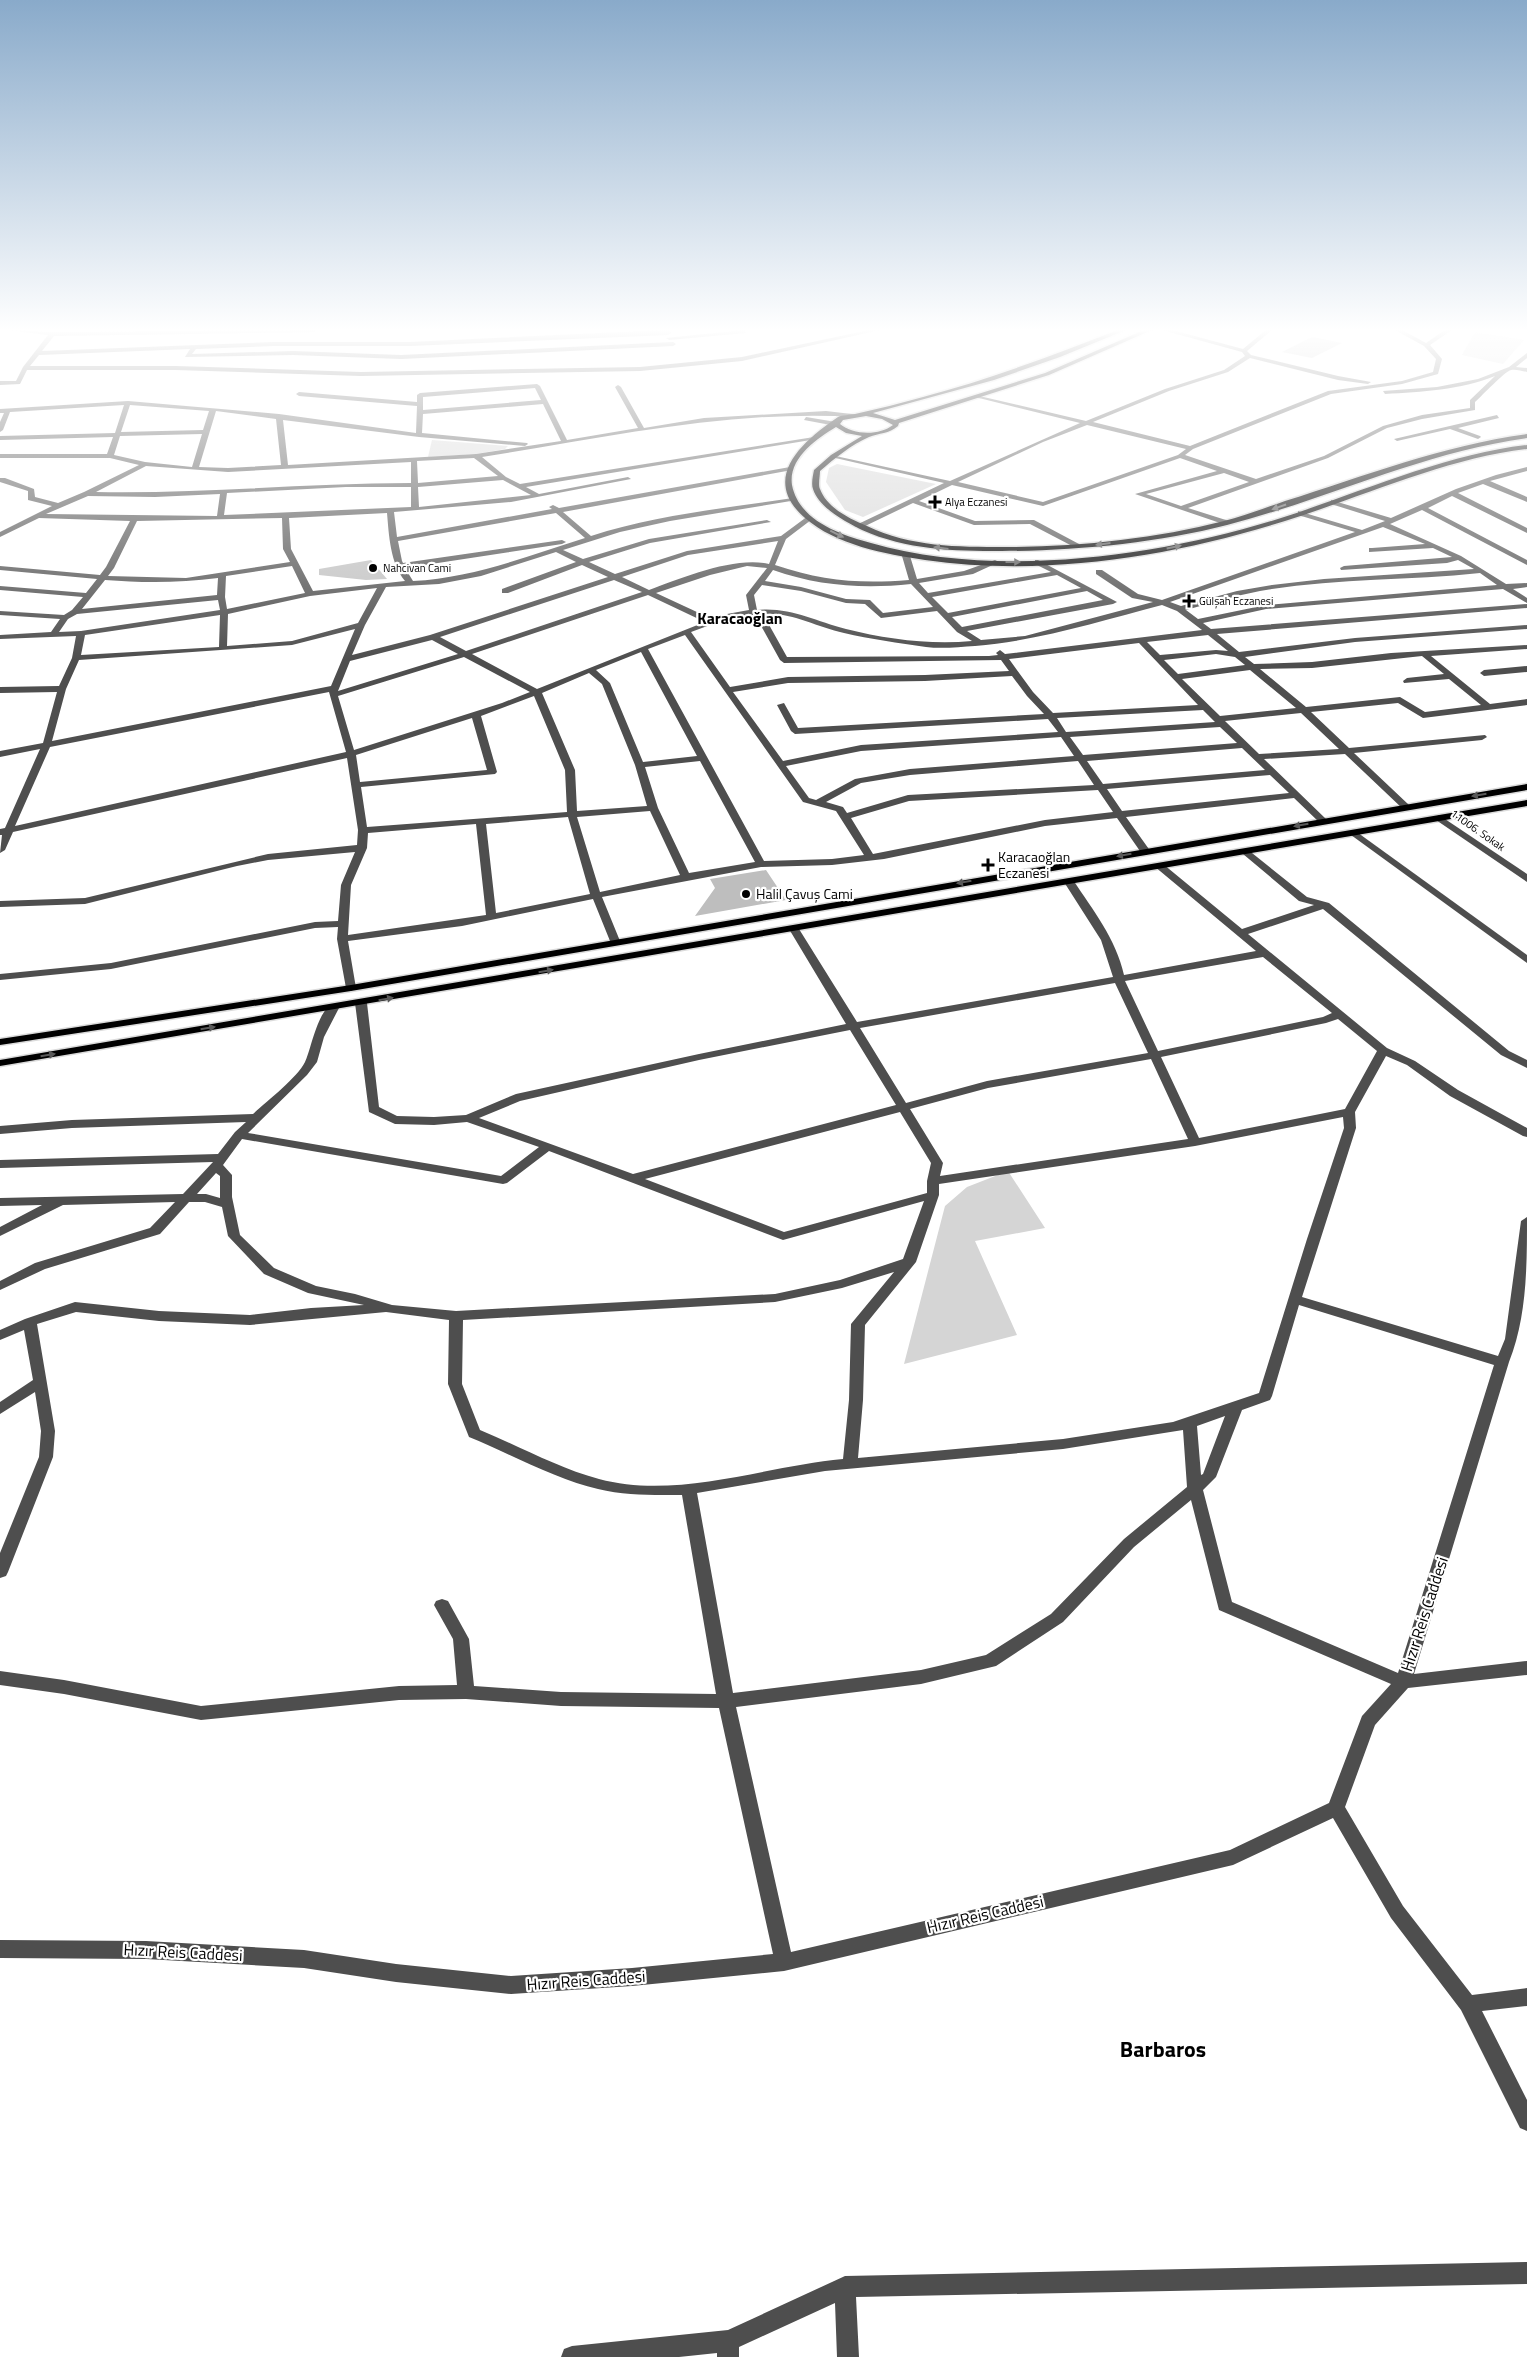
<svg xmlns="http://www.w3.org/2000/svg" width="1527" height="2357" viewBox="0 0 1527 2357" font-family="'Titillium Web',sans-serif">
<rect width="100%" height="100%" fill="#fff"/>
<g fill="#d5d5d5">
<polygon points="1475,332 1524,340 1503,364 1462,355"/>
<polygon points="432,440 508,446 505,449 476,454 428,457"/>
<polygon points="837,464 936,484 863,517 845,510 826,482 829,468"/>
<polygon points="1008,1171 1045,1228 975,1241 1017,1335 904,1364 945,1206 967,1187"/>
</g>
<g fill="#bebebe">
<polygon points="1312,337 1342,343 1312,358 1282,352"/>
<polygon points="371,560 387,579 366,580 319,575 319,569"/>
<polygon points="766,870 786,900 695,916 715,888 710,879"/>
</g>
<g fill="none" stroke-linecap="round" stroke-linejoin="round">
<g stroke="#dbdbdb" stroke-width="3">
<g id="major">
<path d="M 1118,330 L 1126,330 L 1060,357 L 994,380 L 873,413 L 895,420 L 1045,373 L 1144,330 L 1152,330 L 1049,375 L 899,423 L 898,426 C 889,434 879,433 869,437 C 851,445 835,458 820,471 C 820,476 818,485 820,489 C 827,508 850,519 867,526 C 911,547 957,547 1005,547 C 1076,547 1154,539 1224,521 C 1244,516 1265,508 1285,501 C 1364,476 1444,445 1527,434 L 1527,438 C 1423,452 1328,499 1227,525 C 1157,543 1074,551 1002,551 C 953,551 907,550 862,530 C 846,522 819,508 813,489 C 811,484 813,475 814,470 L 831,455 L 862,436 L 846,433 L 836,427 C 816,439 788,459 792,485 C 799,521 841,535 871,543 C 996,579 1158,557 1281,518 C 1359,493 1446,454 1527,445 L 1527,449 C 1447,458 1362,497 1285,521 C 1171,557 1044,577 925,560 C 885,554 836,545 805,518 C 759,478 803,441 838,417 C 842,415 850,415 855,414 C 878,409 901,403 923,397 C 990,379 1054,355 1118,330 ZM 866,416 L 882,419 L 893,425 C 879,436 853,435 840,424 L 843,420 Z"/>
<polygon points="1527,784 1527,790 351,991 0,1045 0,1039 351,985"/>
<polygon points="1527,800 1527,806 0,1066 0,1060"/>
</g>
</g>
<g fill="#4e4e4e" fill-rule="evenodd">
<polygon points="7,330 52,332 317,330 314,332 54,336 42,351 273,342 410,342 664,330 670,330 671,333 668,335 410,346 273,346 196,349 192,354 293,351 401,355 673,342 676,344 673,346 401,359 293,355 185,357 190,349 39,355 30,366 176,366 361,372 640,367 742,357 869,330 880,330 742,361 640,371 361,376 176,370 27,370 20,384 0,385 0,381 16,381 23,367 48,335"/>
<polygon points="744,330 746,333 669,340 666,338"/>
<path d="M 1162,330 L 1172,330 L 1243,349 L 1266,330 L 1272,330 L 1247,351 L 1251,355 L 1338,376 L 1371,382 L 1368,384 L 1338,380 L 1250,358 L 1228,372 L 1169,391 L 1093,422 L 1190,446 L 1328,391 L 1402,381 L 1433,372 L 1436,359 L 1424,346 L 1395,330 L 1402,330 L 1426,343 L 1445,330 L 1452,330 L 1430,345 L 1442,359 L 1438,374 L 1402,384 L 1331,394 L 1193,449 L 1185,455 L 1256,479 L 1324,456 L 1383,426 L 1422,415 L 1470,408 L 1470,400 L 1495,376 C 1460,390 1422,392 1385,394 L 1383,391 L 1437,387 L 1478,379 L 1509,367 L 1527,353 L 1527,358 L 1516,367 L 1527,368 L 1527,372 C 1522,371 1516,369 1511,370 C 1505,371 1482,396 1475,402 L 1475,410 L 1422,419 L 1387,428 L 1328,458 L 1188,508 L 1229,521 L 1230,523 L 1226,525 L 1135,494 L 1217,471 L 1180,458 L 1043,506 L 952,485 L 919,501 L 975,521 L 1034,520 L 1079,544 L 1080,546 L 1076,548 L 1030,524 L 974,525 L 913,503 L 861,528 L 854,526 L 944,483 L 831,457 L 831,455 L 950,481 L 1080,423 L 975,397 L 975,395 L 1086,421 L 1165,389 L 1224,370 L 1245,356 L 1242,352 ZM 1087,425 L 1186,449 L 1178,455 L 1043,502 L 958,482 L 1043,442 ZM 1224,473 L 1249,482 L 1181,506 L 1146,494 Z"/>
<path d="M 537,384 L 540,386 L 567,440 L 638,428 L 615,387 L 618,385 L 621,387 L 644,428 L 704,418 L 826,411 L 860,415 L 857,417 C 731,409 605,438 482,457 L 506,477 L 520,484 L 814,437 L 817,439 L 526,487 L 539,494 L 628,477 L 631,479 L 511,502 L 394,512 L 397,537 L 552,509 L 549,507 L 553,505 L 559,508 L 790,467 L 792,468 L 792,470 L 563,512 L 591,536 C 656,515 726,508 793,498 L 797,500 L 670,521 L 620,532 L 563,550 L 583,559 L 649,539 L 767,520 L 771,522 L 650,543 L 589,562 L 615,574 L 687,551 L 781,536 L 808,516 L 812,518 L 811,520 L 786,539 L 775,565 C 822,581 860,584 909,580 L 902,556 L 906,554 L 910,556 L 917,579 L 964,571 L 995,560 L 999,562 L 973,574 L 919,583 L 928,593 L 1051,572 L 1035,564 L 1035,560 L 1038,560 L 1117,602 L 1113,604 L 967,631 L 981,640 L 1025,636 L 1153,602 L 1132,598 L 1096,574 L 1096,570 L 1102,570 L 1138,594 L 1162,600 L 1355,532 L 1298,515 L 1298,511 L 1362,530 L 1385,521 L 1331,504 L 1331,500 L 1391,518 L 1456,489 L 1496,475 L 1527,467 L 1527,471 L 1490,481 L 1527,497 L 1527,502 L 1483,484 L 1458,493 L 1527,528 L 1527,533 L 1452,496 L 1428,508 L 1527,560 L 1527,565 L 1422,510 L 1390,524 L 1461,556 L 1506,584 L 1527,583 L 1527,587 L 1513,589 L 1527,598 L 1527,603 L 1503,589 L 1266,609 L 1203,623 L 1211,629 L 1527,604 L 1527,608 L 1217,634 L 1239,652 L 1355,638 L 1527,625 L 1527,629 L 1355,642 L 1245,657 L 1254,664 L 1312,662 L 1391,653 L 1527,645 L 1527,649 L 1431,656 L 1490,704 L 1527,699 L 1527,705 L 1423,718 L 1398,703 L 1311,712 L 1349,748 L 1485,735 L 1487,737 L 1482,740 L 1354,753 L 1409,805 L 1409,809 L 1403,809 L 1345,754 L 1264,759 L 1326,819 L 1326,823 L 1320,823 L 1294,798 L 1126,817 L 1151,852 L 1146,855 L 1142,854 L 1117,818 L 1045,826 L 884,859 L 832,865 L 761,867 L 602,897 L 620,941 L 615,944 L 610,941 L 593,899 L 462,926 L 348,941 L 356,988 L 351,991 L 346,988 L 337,939 L 338,927 L 315,928 L 111,969 L 0,980 L 0,974 L 111,963 L 315,922 L 338,921 L 341,885 L 355,852 L 268,860 L 237,866 L 85,904 L 0,907 L 0,901 L 85,898 L 268,854 L 357,845 L 358,830 L 347,758 L 13,832 L 5,850 L 0,853 L 2,835 L 0,835 L 0,829 L 5,828 L 40,749 L 0,757 L 0,751 L 43,743 L 57,692 L 0,693 L 0,687 L 59,686 L 72,658 L 76,636 L 0,639 L 0,635 L 51,632 L 60,619 L 0,615 L 0,611 L 64,615 L 72,610 L 83,597 L 0,590 L 0,586 L 86,593 L 97,579 L 0,570 L 0,566 L 100,575 L 106,567 L 130,521 L 39,518 L 0,537 L 0,532 L 52,506 L 28,500 L 28,491 L 0,482 L 0,478 L 5,478 L 34,489 L 35,497 L 58,503 L 84,492 L 139,465 L 110,458 L 0,458 L 0,454 L 107,454 L 113,437 L 0,440 L 0,436 L 115,433 L 124,405 L 10,412 L 3,430 L 0,432 L 0,422 L 4,413 L 0,413 L 0,409 L 128,401 L 279,414 L 416,433 L 417,406 L 299,396 L 296,394 L 299,392 L 417,402 L 417,395 L 420,393 ZM 535,388 L 541,400 L 423,410 L 423,397 ZM 543,404 L 561,441 L 476,454 L 288,465 L 283,420 L 419,437 L 525,446 L 528,444 L 527,443 L 422,433 L 423,414 ZM 130,405 L 209,411 L 203,430 L 121,432 ZM 216,411 L 276,419 L 281,465 L 228,468 L 199,467 ZM 202,434 L 192,467 L 145,462 L 114,455 L 120,436 ZM 474,458 L 498,476 L 418,483 L 417,461 ZM 411,462 L 411,483 C 306,483 201,494 96,492 L 146,466 L 228,472 ZM 503,480 L 531,495 L 419,507 L 418,487 ZM 346,487 L 411,487 L 411,507 L 224,515 L 227,493 ZM 220,494 L 217,516 L 46,514 L 88,496 L 155,497 ZM 387,513 C 389,535 390,563 405,581 L 313,591 L 291,549 L 289,518 ZM 556,513 L 585,538 C 528,556 473,578 413,581 L 405,568 L 562,544 L 566,542 L 562,540 L 403,563 L 402,561 L 398,541 ZM 282,518 L 283,549 L 290,562 L 186,578 L 108,576 L 114,568 L 137,521 ZM 1383,527 L 1425,544 L 1372,548 L 1369,548 L 1369,552 L 1433,548 L 1452,557 L 1344,566 L 1340,568 L 1341,570 L 1447,563 L 1458,560 L 1474,569 L 1324,579 L 1272,585 L 1237,591 L 1181,606 L 1170,602 ZM 778,541 L 769,564 C 734,556 682,578 649,590 L 622,577 L 688,555 ZM 556,552 L 576,562 L 502,589 L 502,593 L 508,593 L 582,565 L 608,577 L 430,635 L 352,655 L 365,625 L 386,587 L 439,584 L 481,576 ZM 292,566 L 305,593 L 227,609 L 225,597 L 226,576 ZM 747,566 L 767,568 L 746,595 L 749,610 L 727,614 L 712,619 L 656,593 L 710,575 ZM 773,570 C 818,586 864,589 911,584 L 933,607 L 883,613 L 870,600 L 846,599 L 801,587 L 765,581 ZM 1480,573 L 1497,585 L 1266,605 L 1198,619 L 1186,610 C 1211,603 1235,596 1260,591 C 1333,578 1407,581 1480,573 ZM 1057,575 L 1081,588 L 948,613 L 932,597 ZM 218,578 L 217,595 L 82,609 L 105,580 C 143,583 180,583 218,578 ZM 614,580 L 642,592 L 466,651 L 440,637 ZM 762,585 L 801,591 L 846,603 L 865,604 L 881,618 L 937,611 L 957,632 L 972,641 C 930,645 886,639 846,629 C 814,621 791,607 757,610 L 754,595 ZM 377,588 L 358,623 L 292,641 L 227,646 L 228,614 L 310,596 ZM 1087,591 L 1103,600 L 962,627 L 952,617 ZM 648,595 L 705,622 L 537,689 L 472,654 ZM 218,600 L 220,610 L 81,631 L 59,632 L 68,619 L 77,614 ZM 1162,605 L 1177,611 L 1202,630 L 1005,654 L 1000,650 L 996,653 L 998,655 L 989,656 L 787,657 L 763,614 C 792,612 816,627 844,633 C 870,639 899,643 926,647 C 942,649 959,647 975,646 C 1037,641 1101,621 1162,605 ZM 220,615 L 219,647 L 81,655 L 85,635 ZM 755,615 L 780,660 L 784,663 L 1001,660 L 1009,671 L 925,675 L 788,677 L 730,687 L 691,632 L 729,618 ZM 355,629 L 331,686 L 52,741 L 66,689 L 79,660 L 292,645 ZM 685,635 L 803,802 L 836,811 L 864,855 L 832,859 L 764,861 L 648,649 ZM 1208,635 L 1228,651 L 1216,650 L 1160,655 L 1147,642 ZM 432,640 L 458,654 L 338,691 L 350,661 ZM 1139,643 L 1198,705 L 1053,713 L 1033,692 L 1009,659 ZM 641,652 L 697,756 L 643,762 L 610,683 L 596,670 ZM 1216,654 L 1235,657 L 1245,665 L 1178,674 L 1164,660 ZM 1422,656 L 1444,674 L 1407,678 L 1403,681 L 1404,683 L 1449,679 L 1481,705 L 1425,712 L 1400,697 L 1306,707 L 1260,669 L 1312,668 ZM 464,657 L 530,692 L 502,703 L 354,750 L 338,696 ZM 1250,670 L 1296,708 L 1220,716 L 1182,679 ZM 589,673 L 602,684 L 635,765 L 647,806 L 577,811 L 575,770 L 542,693 ZM 1012,676 L 1027,696 L 1044,714 L 798,728 L 784,703 L 777,705 L 791,731 L 795,734 L 1048,719 L 1058,732 L 861,745 L 783,761 L 733,692 L 788,683 L 925,681 ZM 329,692 L 346,752 L 15,826 L 50,747 ZM 534,696 L 565,770 L 567,812 L 367,827 L 361,787 L 495,774 L 497,772 L 481,716 ZM 1203,710 L 1215,722 L 1066,732 L 1057,718 ZM 1301,713 L 1339,749 L 1259,754 L 1225,721 ZM 472,718 L 487,770 L 360,782 L 356,755 ZM 1220,727 L 1237,743 L 1083,755 L 1070,737 ZM 1061,737 L 1074,756 L 910,769 L 855,779 L 816,800 L 809,798 L 786,766 L 861,751 ZM 1242,748 L 1265,770 L 1103,784 L 1087,761 ZM 700,761 L 755,862 L 689,873 L 658,808 L 645,767 ZM 1078,761 L 1094,785 L 908,795 L 847,813 L 843,807 L 826,802 L 861,783 L 910,775 ZM 1270,775 L 1289,793 L 1122,811 L 1107,789 ZM 1098,790 L 1113,812 L 1045,820 L 873,854 L 851,818 L 909,801 ZM 650,811 L 680,875 L 600,892 L 577,817 ZM 568,817 L 590,894 L 496,913 L 486,824 ZM 476,824 L 486,915 L 348,935 L 351,885 L 367,848 L 368,833 Z"/>
<polygon points="1497,415 1499,418 1458,428 1480,436 1481,437 1478,439 1450,429 1397,441 1394,439"/>
<polygon points="806,417 836,422 839,424 836,426 804,420"/>
<polygon points="1527,666 1527,672 1484,676 1480,673 1484,670"/>
<polygon points="1439,815 1527,874 1527,882 1436,820 1434,818"/>
<polygon points="1354,830 1527,955 1527,963 1351,835 1351,831"/>
<path d="M 1247,849 L 1307,897 L 1329,903 L 1509,1051 L 1527,1060 L 1527,1068 L 1501,1055 L 1323,909 L 1248,934 L 1387,1048 L 1415,1061 L 1458,1090 L 1527,1128 L 1527,1137 L 1523,1136 L 1450,1096 L 1407,1065 L 1386,1056 L 1355,1112 L 1356,1128 L 1302,1297 L 1498,1356 L 1505,1339 L 1521,1221 L 1527,1217 C 1527,1266 1527,1317 1509,1362 L 1414,1674 L 1527,1661 L 1527,1675 L 1408,1688 L 1375,1725 L 1345,1807 L 1403,1906 L 1472,1995 L 1527,1988 L 1527,2006 L 1482,2011 L 1527,2100 L 1527,2131 L 1520,2128 L 1461,2010 L 1391,1918 L 1333,1818 L 1233,1865 L 784,1971 L 632,1986 L 511,1994 L 396,1982 L 304,1968 L 146,1959 L 0,1958 L 0,1940 L 146,1941 L 304,1950 L 396,1964 L 511,1976 L 632,1968 L 773,1954 L 719,1708 L 561,1706 L 466,1699 L 399,1700 L 201,1720 L 64,1694 L 0,1685 L 0,1671 L 64,1680 L 201,1706 L 399,1686 L 457,1685 L 453,1639 L 434,1605 L 436,1601 L 442,1599 L 448,1601 L 469,1639 L 474,1686 L 561,1692 L 716,1694 L 682,1495 C 654,1495 626,1496 598,1489 C 558,1480 508,1453 469,1437 L 448,1384 L 449,1320 L 386,1312 L 250,1325 L 159,1321 L 76,1312 L 37,1324 L 55,1431 L 53,1457 L 8,1572 L 6,1576 L 0,1578 L 0,1553 L 39,1457 L 41,1431 L 35,1392 L 0,1414 L 0,1402 L 33,1380 L 24,1330 L 0,1340 L 0,1330 L 25,1319 L 75,1302 L 159,1311 L 250,1315 L 311,1308 L 364,1305 L 308,1293 L 264,1274 L 228,1236 L 222,1207 L 205,1202 L 189,1202 L 160,1234 L 45,1269 L 0,1290 L 0,1281 L 35,1263 L 150,1228 L 175,1202 L 63,1205 L 0,1236 L 0,1227 L 42,1205 L 0,1206 L 0,1198 L 183,1194 L 213,1162 L 0,1168 L 0,1160 L 218,1154 L 235,1132 L 246,1122 L 72,1128 L 0,1134 L 0,1126 L 72,1120 L 253,1114 C 267,1101 297,1078 305,1062 C 311,1050 318,1008 333,1005 L 339,1008 L 324,1037 L 317,1062 L 307,1075 L 248,1133 L 501,1176 L 539,1147 L 467,1122 L 434,1125 L 395,1124 L 369,1112 L 355,1003 L 357,1001 L 365,1001 L 367,1003 L 379,1107 L 397,1116 L 434,1117 L 466,1115 L 516,1094 L 699,1054 L 846,1024 L 789,929 L 794,926 L 799,929 L 857,1022 L 1113,977 L 1101,940 L 1064,882 L 1069,879 L 1073,880 C 1093,910 1116,939 1124,975 L 1256,951 L 1154,866 L 1159,863 L 1163,864 L 1242,929 L 1314,905 L 1299,901 L 1243,854 L 1242,852 ZM 1263,957 L 1332,1013 L 1323,1017 L 1158,1051 L 1125,981 ZM 1115,983 L 1148,1053 L 987,1081 L 906,1103 L 860,1028 ZM 1338,1019 L 1377,1051 L 1345,1109 L 1199,1138 L 1161,1057 L 1326,1023 ZM 850,1030 L 896,1105 L 633,1174 L 479,1118 L 520,1101 L 699,1060 ZM 1151,1059 L 1188,1139 L 940,1176 L 943,1163 L 910,1109 L 988,1088 ZM 900,1112 L 931,1163 L 927,1181 L 927,1193 L 784,1232 L 645,1179 ZM 1343,1117 L 1344,1128 L 1307,1239 L 1259,1393 L 1173,1422 L 1063,1439 L 858,1458 L 863,1400 L 865,1325 L 916,1262 L 939,1195 L 939,1184 L 1195,1146 ZM 242,1139 L 503,1184 L 507,1183 L 549,1151 L 783,1240 L 924,1201 L 903,1259 L 840,1280 L 775,1294 L 456,1311 L 392,1305 L 355,1294 L 316,1286 L 274,1268 L 240,1235 L 232,1197 L 232,1175 L 223,1165 ZM 216,1173 L 220,1176 L 220,1198 L 206,1194 L 197,1194 ZM 894,1272 L 851,1324 L 849,1400 L 843,1459 C 765,1466 677,1500 599,1479 C 558,1468 519,1446 480,1430 L 462,1384 L 463,1320 L 775,1302 L 842,1288 ZM 1299,1305 L 1494,1365 L 1398,1673 L 1232,1602 L 1203,1490 L 1216,1477 L 1242,1410 L 1270,1400 L 1272,1396 ZM 1225,1416 L 1203,1474 L 1201,1475 L 1197,1426 ZM 1183,1430 L 1187,1487 L 1124,1539 L 1051,1614 L 986,1655 L 921,1670 L 733,1693 L 697,1493 L 825,1471 L 1063,1449 ZM 1191,1500 L 1219,1610 L 1391,1684 L 1362,1716 L 1329,1803 L 1230,1850 L 791,1952 L 736,1707 L 921,1684 L 996,1666 L 1063,1622 L 1134,1547 Z"/>
<polygon points="1527,2262 1527,2284 856,2297 859,2357 837,2357 835,2303 739,2347 739,2357 717,2357 717,2353 679,2357 561,2357 564,2349 572,2346 728,2330 845,2276"/>
</g>
<use href="#major" fill="#000" fill-rule="evenodd"/>
</g>
<defs><path id="oneway-solid" d="M-6-.8H1V-3.2L6.5 0L1 3.2V.8H-6Z" transform="scale(1.25)"/></defs>
<g fill="#595959">
<use href="#oneway-solid" transform="translate(1279 507) rotate(161)"/>
<use href="#oneway-solid" transform="translate(837 534) rotate(26)"/>
<use href="#oneway-solid" transform="translate(1103 544) rotate(173)"/>
<use href="#oneway-solid" transform="translate(1174 547) rotate(-12)"/>
<use href="#oneway-solid" transform="translate(941 548) rotate(-173)"/>
<use href="#oneway-solid" transform="translate(1013 562)"/>
<use href="#oneway-solid" transform="translate(1479 795) rotate(171)"/>
<use href="#oneway-solid" transform="translate(1301 825) rotate(170)"/>
<use href="#oneway-solid" transform="translate(1124 855) rotate(170)"/>
<use href="#oneway-solid" transform="translate(964 882) rotate(170)"/>
<use href="#oneway-solid" transform="translate(546 971) rotate(-10)"/>
<use href="#oneway-solid" transform="translate(386 999) rotate(-10)"/>
<use href="#oneway-solid" transform="translate(208 1028) rotate(-9)"/>
<use href="#oneway-solid" transform="translate(48 1055) rotate(-9)"/>
</g>
<linearGradient id="sky" x2="0" y2="1"><stop stop-color="#89aaca"/><stop offset="0.5" stop-color="#fff"/><stop offset="1" stop-color="#fff" stop-opacity="0"/></linearGradient>
<rect width="1527" height="660" fill="url(#sky)"/>
<g fill="#000" stroke="#fff" stroke-width="2">
<path d="M932.5 494.5h5v5h5v5h-5v5h-5v-5h-5v-5h5z"/>
<circle cx="373" cy="568" r="5"/>
<path d="M1186.5 593.5h5v5h5v5h-5v5h-5v-5h-5v-5h5z"/>
<path d="M985.5 857.5h5v5h5v5h-5v5h-5v-5h-5v-5h5z"/>
<circle cx="746" cy="894" r="5"/>
</g>
<g text-anchor="middle" stroke-width="4.5" stroke-linejoin="round" paint-order="stroke">
<g font-size="11" fill="#000" stroke="#fff" text-anchor="start">
<text x="945" y="506">Alya Eczanesi</text>
<text x="383" y="572">Nahcivan Cami</text>
<text x="1199" y="605">Gülşah Eczanesi</text>
</g>
<g font-size="11" fill="#000" stroke="#fff">
<text transform="translate(1478 830) rotate(35)" y="4">11006. Sokak</text>
</g>
<g font-size="14" fill="#000" stroke="#fff" text-anchor="start">
<text x="998" y="862">Karacaoğlan<tspan x="998" dy="16">Eczanesi</tspan></text>
<text x="756" y="899">Halil Çavuş Cami</text>
</g>
<g font-size="16" font-weight="bold" fill="#000" stroke="#fff">
<text x="740" y="624">Karacaoğlan</text>
</g>
<g font-size="16" fill="#000" stroke="#fff">
<text transform="translate(1424 1614) rotate(-72)" y="6">Hızır Reis Caddesi</text>
<text transform="translate(985 1914) rotate(-13)" y="6">Hızır Reis Caddesi</text>
<text transform="translate(183 1952) rotate(3)" y="6">Hızır Reis Caddesi</text>
<text transform="translate(586 1980) rotate(-4)" y="6">Hızır Reis Caddesi</text>
</g>
<g font-size="22" font-weight="bold" fill="#000" stroke="#fff">
<text x="1163" y="2057">Barbaros</text>
</g>
</g>
</svg>
